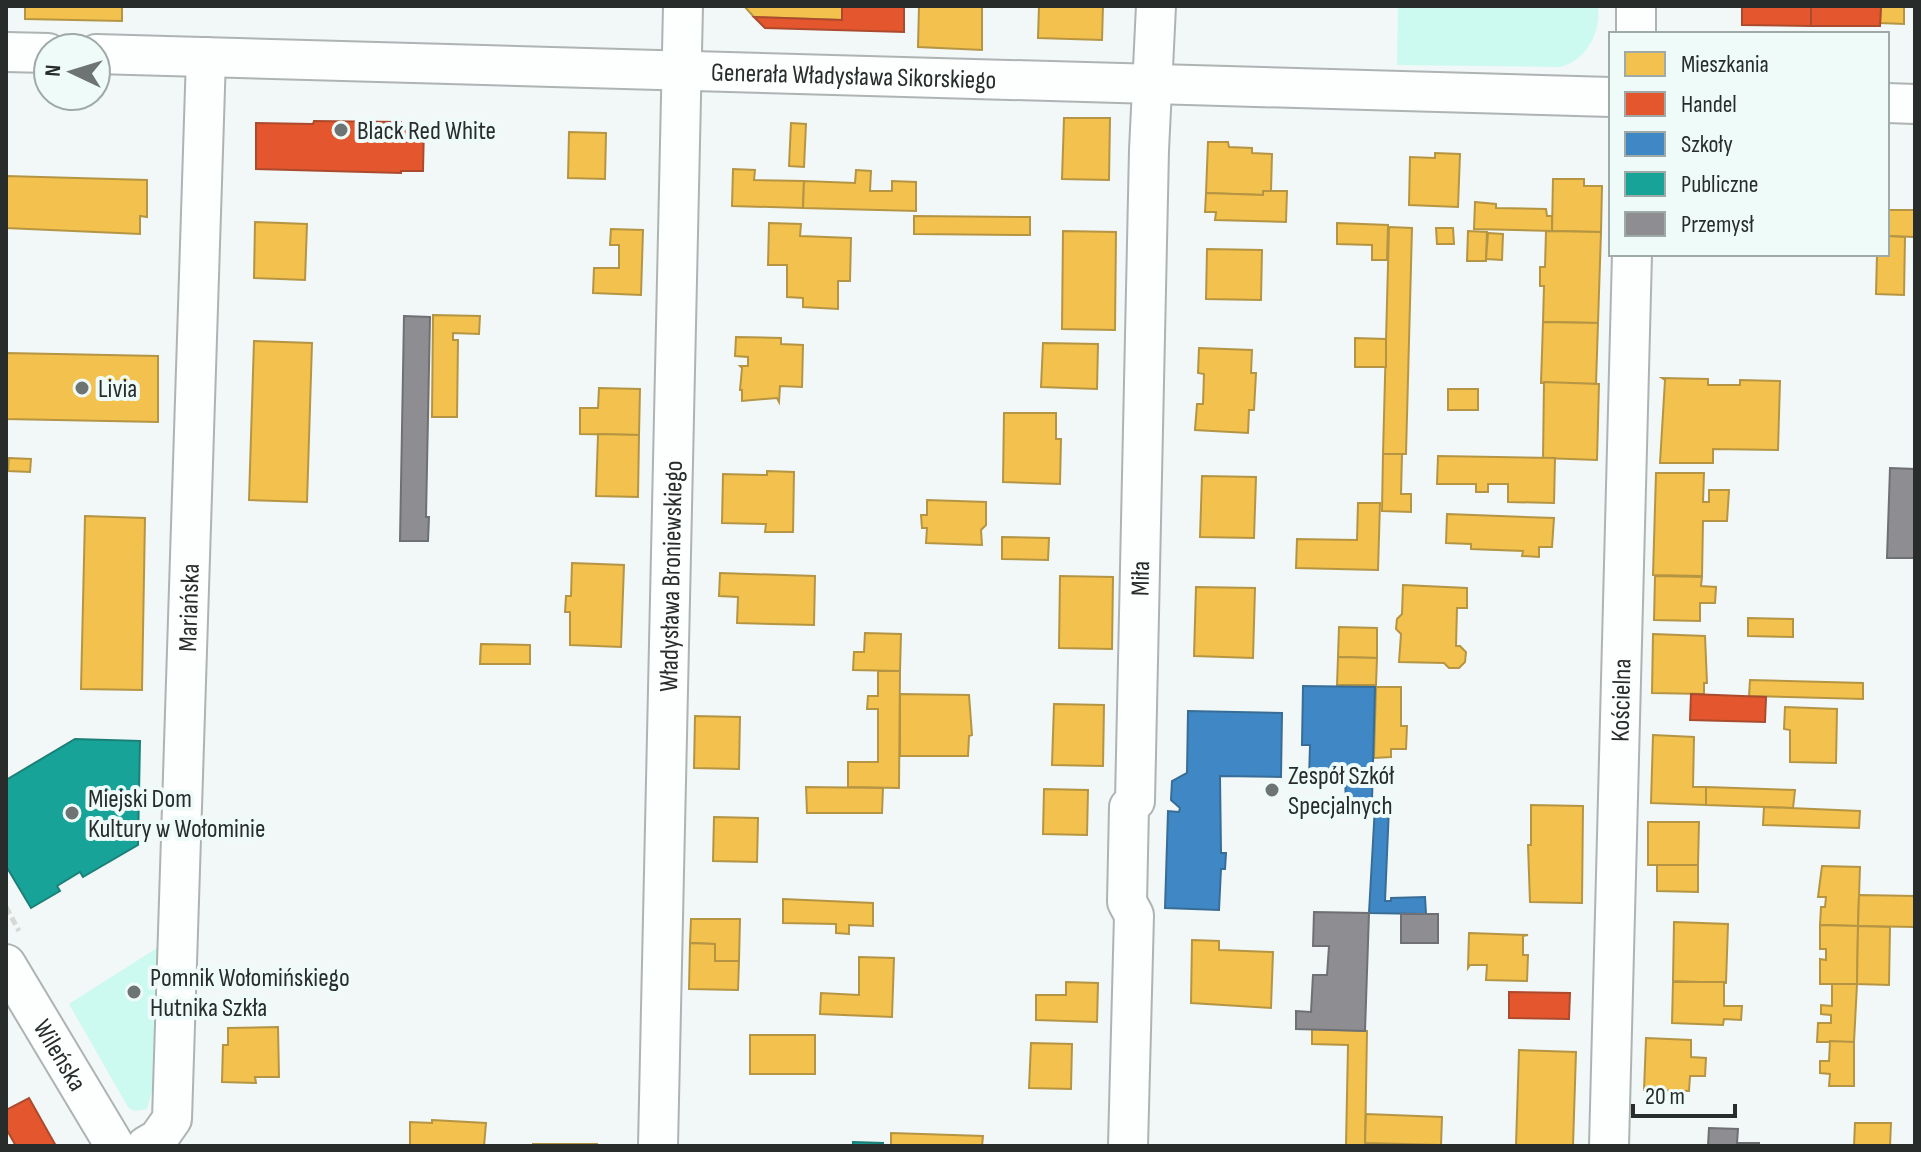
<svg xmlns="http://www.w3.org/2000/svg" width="1921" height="1152" viewBox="0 0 1921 1152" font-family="'Sofia Sans Condensed',sans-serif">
<rect width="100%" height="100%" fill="#f1f8f7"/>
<g fill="#ccf9f0">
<path d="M 1398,6 L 1598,6 C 1601,32 1587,60 1560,67 L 1397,65 Z"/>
<polygon points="160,946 153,1087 147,1109 134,1111 128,1107 69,1004"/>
</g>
<g fill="#f2c14e" stroke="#b59544" stroke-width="2">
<polygon points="25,6 122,6 122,21 25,19"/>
<polygon points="744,6 842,6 842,20 754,17"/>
<polygon points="919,6 982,6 982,50 918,47"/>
<polygon points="1039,6 1103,6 1102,40 1038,38"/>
<polygon points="1881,6 1915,6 1915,7 1904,7 1904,24 1880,23"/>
<polygon points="1064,118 1110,118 1109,180 1062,179"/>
<polygon points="791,123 806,124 804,167 789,166"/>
<polygon points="569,132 606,133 605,179 568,178"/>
<polygon points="1208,142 1228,142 1229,147 1252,148 1252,153 1272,154 1271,191 1263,191 1263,195 1206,193"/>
<polygon points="1435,153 1460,154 1458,207 1409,205 1410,157 1435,158"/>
<polygon points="733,169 755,170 754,180 804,181 803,208 732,206"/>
<polygon points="856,170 871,171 870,191 892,191 892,181 916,182 916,211 803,208 804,181 855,183"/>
<polygon points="6,176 147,180 147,217 140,216 140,234 6,228"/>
<polygon points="1553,179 1584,179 1584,186 1602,186 1601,232 1552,231"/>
<polygon points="1263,191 1287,191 1286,222 1215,220 1216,212 1205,212 1206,193 1263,195"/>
<polygon points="1475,202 1496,204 1496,208 1546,209 1547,216 1552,216 1552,231 1474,229"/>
<polygon points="1887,210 1915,210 1915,237 1887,236"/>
<polygon points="914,216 1030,217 1030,235 914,234"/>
<polygon points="255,222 307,224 305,280 254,278"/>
<polygon points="769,223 801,224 800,236 851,238 850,281 838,281 838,309 803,307 803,298 787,297 787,265 768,265"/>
<polygon points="1337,223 1388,225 1387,260 1372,260 1372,245 1337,244"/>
<polygon points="1389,227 1412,228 1406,454 1383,454"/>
<polygon points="1436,228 1453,228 1454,244 1437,244"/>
<polygon points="611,229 643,230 641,295 593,293 594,268 619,268 619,245 610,245"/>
<polygon points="1063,231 1116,232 1115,330 1062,329"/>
<polygon points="1468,231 1487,232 1486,261 1467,261"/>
<polygon points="1546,231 1601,232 1598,323 1543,322 1544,286 1540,286 1540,267 1545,267"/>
<polygon points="1488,233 1503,234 1502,260 1486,259"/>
<polygon points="1887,236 1905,237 1904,295 1876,294 1877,254 1887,254"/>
<polygon points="1207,249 1262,250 1261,300 1206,299"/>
<polygon points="433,315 480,316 479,334 453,333 453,340 458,340 457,417 432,417"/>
<polygon points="1543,322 1598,323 1596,384 1541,383"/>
<polygon points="736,337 781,338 781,344 803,345 802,387 780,386 779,402 777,398 742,401 742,390 740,390 742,368 740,366 748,366 748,357 735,356"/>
<polygon points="1355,338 1386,339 1386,367 1355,367"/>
<polygon points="254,341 312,343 307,502 249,500"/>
<polygon points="1043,343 1098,344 1097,389 1041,387"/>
<polygon points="1199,348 1252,350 1251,373 1256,373 1254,410 1249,410 1248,433 1195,430 1197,404 1203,404 1204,374 1198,373"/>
<polygon points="6,353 158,356 158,422 6,419"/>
<polygon points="1662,378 1708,379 1708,385 1740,385 1740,380 1780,381 1778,450 1713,449 1713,463 1660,463 1665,380"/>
<polygon points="1544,382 1599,384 1597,460 1543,458"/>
<polygon points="599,388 640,389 639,435 580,434 580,408 598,408"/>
<rect x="1448" y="389" width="30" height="21"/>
<polygon points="1004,413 1056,413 1056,439 1061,439 1060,484 1003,482"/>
<polygon points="598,434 639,435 638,497 596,496"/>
<polygon points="1383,454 1402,454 1401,494 1411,494 1411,512 1382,511"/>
<polygon points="1438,456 1555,458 1554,503 1508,502 1508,484 1488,484 1488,492 1476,492 1476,484 1437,484"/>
<polygon points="9,458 31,459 30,472 8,471"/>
<polygon points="767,471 794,472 793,532 765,532 766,524 722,523 723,474 767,475"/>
<polygon points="1656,473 1704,473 1703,502 1709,502 1709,490 1729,490 1727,521 1703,521 1702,576 1653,575"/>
<polygon points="1202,476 1256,477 1254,538 1200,537"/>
<polygon points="927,500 986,502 986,525 981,530 982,545 926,543 927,528 922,528 921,515 927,515"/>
<polygon points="1358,503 1380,503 1378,570 1296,568 1297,539 1357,540"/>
<polygon points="1447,514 1554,518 1552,547 1539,547 1539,557 1522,556 1523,551 1471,549 1471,544 1446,543"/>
<polygon points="85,516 145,518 142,690 81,689"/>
<polygon points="1002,537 1049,538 1048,560 1002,559"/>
<polygon points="572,563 624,565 621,647 570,645 570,612 565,612 566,596 571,596"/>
<polygon points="720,573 815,576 814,625 737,623 738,597 719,596"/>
<polygon points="1060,576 1113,577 1112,649 1059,648"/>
<polygon points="1655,576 1702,577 1701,586 1716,587 1715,603 1700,603 1700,621 1654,620"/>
<polygon points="1403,585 1467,588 1467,608 1457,608 1456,646 1460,646 1466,652 1465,662 1459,668 1449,668 1444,663 1399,662 1401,634 1396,629 1397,619 1402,614"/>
<polygon points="1196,587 1255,588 1253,658 1194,656"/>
<polygon points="1748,618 1793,619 1793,637 1748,636"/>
<polygon points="1339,627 1377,628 1377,658 1338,657"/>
<polygon points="865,633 901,634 900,671 853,670 854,652 864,652"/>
<polygon points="1653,634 1705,636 1707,683 1704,683 1704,694 1652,693"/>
<polygon points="481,644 530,645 530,664 480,664"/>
<polygon points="1338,657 1377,658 1376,685 1337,685"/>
<polygon points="878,671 900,671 899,788 848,787 848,762 878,762 878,709 867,709 868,696 878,696"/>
<polygon points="1750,680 1863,683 1863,699 1749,696"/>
<polygon points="1376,687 1401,687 1401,726 1407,726 1406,749 1391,749 1391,757 1374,758"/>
<polygon points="900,694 969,695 972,735 969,736 968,756 900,756"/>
<polygon points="1054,704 1104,705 1103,766 1052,765"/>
<polygon points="1785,707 1837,709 1836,763 1790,762 1790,730 1784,729"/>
<polygon points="695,716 740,717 739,769 694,768"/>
<polygon points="1653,735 1694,737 1693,787 1706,787 1706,805 1651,803"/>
<polygon points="806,787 883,788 882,813 807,813"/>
<polygon points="1706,787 1795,790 1793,808 1706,805"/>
<polygon points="1044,789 1088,790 1087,835 1043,834"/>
<polygon points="1531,805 1583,806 1582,903 1530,902 1528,845 1531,845"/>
<polygon points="1764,807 1860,811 1859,828 1763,825"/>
<polygon points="714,817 758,818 757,862 713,861"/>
<polygon points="1648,822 1699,822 1698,865 1648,865"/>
<polygon points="1657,865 1698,865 1698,892 1657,891"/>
<polygon points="1822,866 1860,867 1858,926 1820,925 1821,907 1825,907 1826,897 1818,897"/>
<polygon points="1859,895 1915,896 1915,927 1858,926"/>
<polygon points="783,899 873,903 873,926 849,925 849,934 836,933 836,924 783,923"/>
<polygon points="691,919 740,919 739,961 715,961 715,944 690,943"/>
<polygon points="1674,922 1728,924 1726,983 1673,981"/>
<polygon points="1820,925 1858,926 1857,984 1820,984 1820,959 1826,960 1826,949 1820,949"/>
<polygon points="1858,926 1890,927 1889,985 1857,984"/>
<polygon points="1469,933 1528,935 1523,936 1523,955 1528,955 1527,981 1486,980 1487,965 1470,965 1468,968"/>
<polygon points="1192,940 1219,941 1219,950 1273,952 1271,1008 1191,1003"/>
<polygon points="690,943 715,944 715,961 739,961 738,990 689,989"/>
<polygon points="859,957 894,958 892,1017 820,1014 821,993 859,995"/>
<polygon points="1066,982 1098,983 1097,1022 1036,1020 1036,995 1066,995"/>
<polygon points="1673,982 1724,982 1724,1006 1742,1006 1741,1020 1724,1019 1723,1025 1672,1023"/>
<polygon points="1832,984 1857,984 1854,1042 1817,1042 1818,1023 1831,1023 1831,1015 1821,1014 1821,1005 1832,1006"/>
<polygon points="278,1027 279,1077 255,1077 256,1083 222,1082 223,1045 228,1045 228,1028"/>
<polygon points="1312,1029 1367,1031 1365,1146 1346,1146 1348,1045 1312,1044"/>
<rect x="750" y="1035" width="65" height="39"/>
<polygon points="1646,1038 1691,1040 1691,1057 1706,1058 1705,1076 1690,1076 1689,1091 1644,1090"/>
<polygon points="1830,1041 1854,1042 1854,1086 1829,1086 1830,1074 1820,1073 1820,1061 1829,1061"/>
<polygon points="1031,1043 1072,1044 1071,1089 1029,1088"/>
<polygon points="1519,1050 1576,1052 1573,1146 1516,1146"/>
<polygon points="1366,1114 1442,1117 1441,1145 1365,1143"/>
<polygon points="432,1120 486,1123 484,1146 410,1146 410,1122 432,1123"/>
<polygon points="1855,1123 1891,1123 1890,1146 1854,1146"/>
<polygon points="891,1133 983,1136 982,1146 891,1146"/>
<rect x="533" y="1144" width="64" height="2"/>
</g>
<g fill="#e4572e" stroke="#ac4a2d" stroke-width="2">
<polygon points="842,6 904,6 904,32 765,28 754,17 842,20"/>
<polygon points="1742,6 1811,6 1811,26 1742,25"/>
<polygon points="1811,6 1881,6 1880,26 1811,26"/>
<polygon points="314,121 401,122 402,125 424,125 423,171 401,171 401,173 256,169 256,123 313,124"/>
<polygon points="1691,694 1766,697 1765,722 1690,720"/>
<polygon points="1509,992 1570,993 1569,1019 1509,1018"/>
<polygon points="29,1098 56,1146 16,1146 8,1132 6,1134 6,1110"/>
</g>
<g fill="#3f88c5" stroke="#386d97" stroke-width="2">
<polygon points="1303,686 1375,687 1372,800 1346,801 1345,780 1309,779 1310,745 1302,745"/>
<polygon points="1188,711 1282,713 1281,777 1220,776 1221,853 1226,853 1225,869 1221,869 1219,910 1165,908 1168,811 1179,812 1180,808 1171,800 1172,781 1187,773"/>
<polygon points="1375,806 1389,807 1385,901 1391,901 1391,898 1425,897 1426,914 1369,913"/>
</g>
<g fill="#17a398" stroke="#1c8078" stroke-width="2">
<polygon points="75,739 140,741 138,845 83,877 80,872 57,886 60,891 31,908 6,866 6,780"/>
<polygon points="853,1142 883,1143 883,1146 853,1146"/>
</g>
<g fill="#8d8d92" stroke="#6f7073" stroke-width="2">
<polygon points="404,316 430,317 426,517 429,517 428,541 400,541"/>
<polygon points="1890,468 1915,469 1915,558 1887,558"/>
<polygon points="1314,912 1369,913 1365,1031 1296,1029 1296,1011 1311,1012 1313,975 1327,975 1329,946 1313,946"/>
<rect x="1401" y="914" width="37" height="29"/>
<polygon points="1709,1128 1738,1129 1737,1143 1759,1143 1759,1146 1708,1146"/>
</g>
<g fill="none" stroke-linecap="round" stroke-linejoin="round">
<g stroke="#aeb3b3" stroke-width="42">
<g id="minor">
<polyline points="1636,34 1636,6"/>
<polyline points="6,52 48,53"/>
<path id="s1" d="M 96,54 L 1611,97"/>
<polyline points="1887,103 1915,104"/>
<path id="s2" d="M 6,964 L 115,1146"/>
<path id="s3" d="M 146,1146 L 158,1139 L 172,1119 L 206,57"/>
<path id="s4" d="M 658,1146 L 683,6"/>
<path id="s5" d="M 1128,1146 L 1134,915 L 1127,902 L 1129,807 L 1135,801 L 1149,150 L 1156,6"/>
<path id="s6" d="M 1609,1146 L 1632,254"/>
</g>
</g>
<polyline stroke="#d6d9d8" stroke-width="5" stroke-dasharray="8 4" stroke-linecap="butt" points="6,907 19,931"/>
<use href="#minor" stroke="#fdfefe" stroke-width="38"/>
</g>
<g fill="#6e7473" stroke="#eefbf8" stroke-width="3">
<circle cx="341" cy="130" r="8"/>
<circle cx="82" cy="388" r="8"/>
<circle cx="1272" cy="790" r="8"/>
<circle cx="72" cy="813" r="8"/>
<circle cx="134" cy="992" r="8"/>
</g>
<g text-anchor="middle" stroke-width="8" stroke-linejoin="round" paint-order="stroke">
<g font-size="26" fill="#282d2c" stroke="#eefbf8">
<text dy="9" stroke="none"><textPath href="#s1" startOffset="758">Generała Władysława Sikorskiego</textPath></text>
<text dy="9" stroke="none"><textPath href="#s4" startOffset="570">Władysława Broniewskiego</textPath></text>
<text dy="9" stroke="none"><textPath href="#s5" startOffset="572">Miła</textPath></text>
<text dy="9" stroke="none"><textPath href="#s3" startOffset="550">Mariańska</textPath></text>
<text dy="9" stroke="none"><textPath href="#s6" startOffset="446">Kościelna</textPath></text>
<text dy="9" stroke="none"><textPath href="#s2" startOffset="106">Wileńska</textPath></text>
</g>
<g font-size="26" fill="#282d2c" stroke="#eefbf8" text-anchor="start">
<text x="357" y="139">Black Red White</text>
<text x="98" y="397">Livia</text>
<text x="1288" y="784">Zespół Szkół<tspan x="1288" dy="30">Specjalnych</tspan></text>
<text x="88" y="807">Miejski Dom<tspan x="88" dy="30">Kultury w Wołominie</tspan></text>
<text x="150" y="986">Pomnik Wołomińskiego<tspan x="150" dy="30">Hutnika Szkła</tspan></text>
</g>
</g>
<rect width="1921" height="1152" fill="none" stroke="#282d2c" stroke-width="16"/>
<rect x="1609" y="32" width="280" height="224" fill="#eefbf8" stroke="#9fa9a6" stroke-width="2"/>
<rect x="1625" y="52" width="40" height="24" fill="#f2c14e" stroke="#9fa9a6" stroke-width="2"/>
<text x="1681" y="72" font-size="24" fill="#282d2c">Mieszkania</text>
<rect x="1625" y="92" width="40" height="24" fill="#e4572e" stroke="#9fa9a6" stroke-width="2"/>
<text x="1681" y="112" font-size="24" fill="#282d2c">Handel</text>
<rect x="1625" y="132" width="40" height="24" fill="#3f88c5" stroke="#9fa9a6" stroke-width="2"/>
<text x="1681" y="152" font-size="24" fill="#282d2c">Szkoły</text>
<rect x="1625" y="172" width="40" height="24" fill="#17a398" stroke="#9fa9a6" stroke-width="2"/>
<text x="1681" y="192" font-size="24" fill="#282d2c">Publiczne</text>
<rect x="1625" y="212" width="40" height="24" fill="#8d8d92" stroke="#9fa9a6" stroke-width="2"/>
<text x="1681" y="232" font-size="24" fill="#282d2c">Przemysł</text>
<g transform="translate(72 72) rotate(274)"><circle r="38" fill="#eefbf8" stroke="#9fa9a6" stroke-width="2"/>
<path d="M0-6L14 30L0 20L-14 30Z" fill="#6e7473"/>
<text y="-12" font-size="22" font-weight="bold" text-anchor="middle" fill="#282d2c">N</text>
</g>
<path d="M1633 1104v12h102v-12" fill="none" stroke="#282d2c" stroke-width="4"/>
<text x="1645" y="1104" font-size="24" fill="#282d2c" stroke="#eefbf8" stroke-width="6" paint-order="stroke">20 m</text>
</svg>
